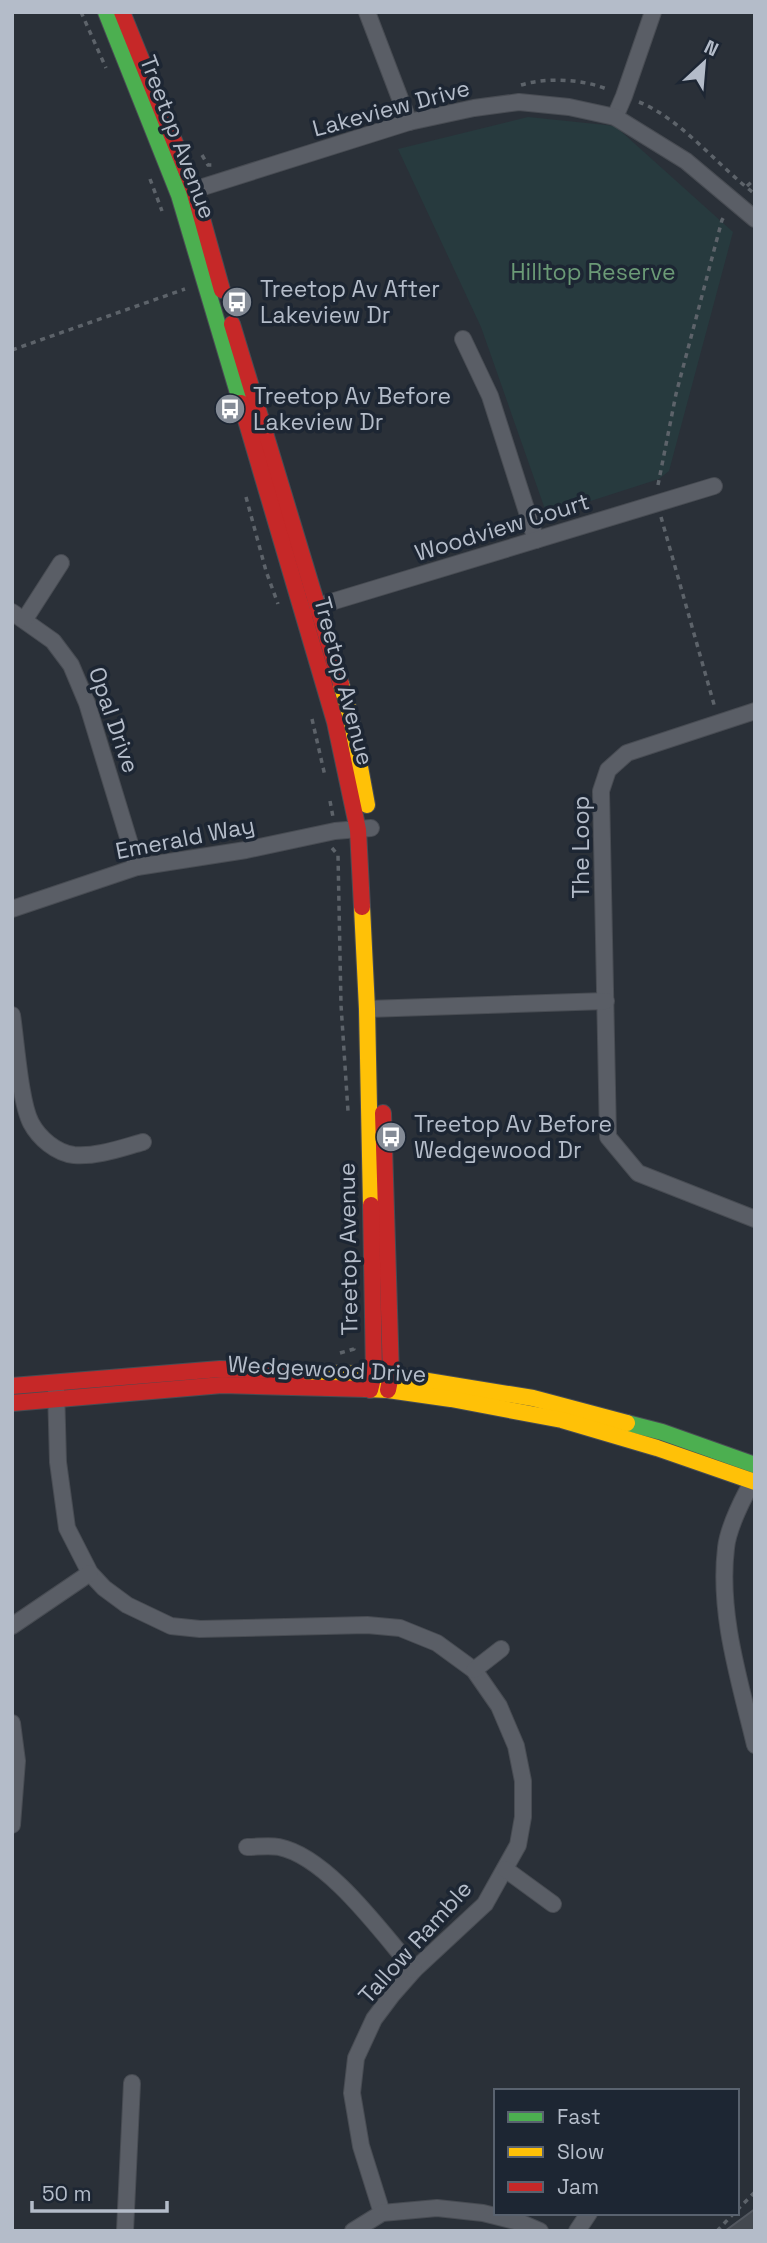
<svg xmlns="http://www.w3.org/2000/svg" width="767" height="2243" viewBox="0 0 767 2243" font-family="'Space Grotesk',sans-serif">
<rect width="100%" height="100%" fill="#2a3038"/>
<polygon fill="#273a3e" points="528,117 615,126 733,232 669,471 659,479 547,515 481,327 398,149"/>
<polygon fill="#444950" stroke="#52575f" stroke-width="2" points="755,2209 755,2231 725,2231"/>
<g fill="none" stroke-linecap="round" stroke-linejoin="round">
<g stroke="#484c53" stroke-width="18">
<g id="street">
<polyline points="367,12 409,122"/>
<polyline points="615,117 624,96 653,12"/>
<polyline points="184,193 409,122 474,108 519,102 569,107 615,117 686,161 755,219"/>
<polyline points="463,339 490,396 536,540"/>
<polyline points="308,609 714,486"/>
<polyline points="12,612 53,641 71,665 87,703 137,867"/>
<polyline points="25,619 61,563"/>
<polyline points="755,711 627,753 608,770 601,791 608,1137 638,1173 755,1219"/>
<polyline points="12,909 137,867 246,850 335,831 371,828"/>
<polyline points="367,1009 606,1001"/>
<path d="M 12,1015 C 16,1041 20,1102 31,1123 C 39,1138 56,1153 74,1155 C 97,1157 121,1148 143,1142"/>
<polyline points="56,1388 58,1462 67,1528 90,1573 104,1588 127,1605 171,1626 200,1629 367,1625 400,1628 437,1643 474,1670 499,1706 516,1746 523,1781 523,1817 518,1845 485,1904 414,1970 392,1995 374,2019 356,2058 352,2093 361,2146 382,2213"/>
<path d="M 755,1478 C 744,1495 728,1528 726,1548 C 718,1614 740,1682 755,1745"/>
<polyline points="12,1626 90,1573"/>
<polyline points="474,1670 501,1649"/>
<polyline points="12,1723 17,1761 12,1825"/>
<path d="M 247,1847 C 257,1847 269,1845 279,1847 C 328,1857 382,1933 414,1970"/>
<polyline points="505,1869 553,1904"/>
<polyline points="125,2231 132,2083"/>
<polyline points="353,2231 382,2213 437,2208 483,2213 519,2222 540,2231"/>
<polyline points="577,2231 589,2213"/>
</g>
</g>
<g stroke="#484c53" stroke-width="18">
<g id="fast">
<polyline points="106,12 179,195 241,403"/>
<polyline points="627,1423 662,1432 755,1465"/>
</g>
</g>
<g stroke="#484c53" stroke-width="18">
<g id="slow">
<polyline points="341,684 351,718 367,805"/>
<polyline points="362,907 367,1009 371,1205"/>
<polyline points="303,1372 391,1375 533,1398 627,1423"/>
<polyline points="367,1389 388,1390 451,1399 562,1420 657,1448 755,1482"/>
</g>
</g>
<g stroke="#484c53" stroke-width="18">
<g id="jam">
<polyline points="122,12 194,190 222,290"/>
<polyline points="232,324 341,684"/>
<polyline points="241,403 335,722 358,830 362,907"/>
<polyline points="383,1113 391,1375 388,1390"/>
<polyline points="12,1386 220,1369 303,1372"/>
<polyline points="370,1390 374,1374 371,1205"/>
<polyline points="12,1403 222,1385 367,1389"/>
</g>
</g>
<g stroke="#5d636a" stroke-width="3.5" stroke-dasharray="5 5" stroke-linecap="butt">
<polyline points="81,12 106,68"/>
<path d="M 521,85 C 547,77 584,79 609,90"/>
<path d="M 639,102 C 680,118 719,167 755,194"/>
<polyline points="202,155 208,165 213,165"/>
<polyline points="150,179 162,211"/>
<polyline points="747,186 755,179"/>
<polyline points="12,350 185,289"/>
<polyline points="658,485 676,394 722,220 725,215"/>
<polyline points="246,497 266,571 278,604"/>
<polyline points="661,517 715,708"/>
<polyline points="312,719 325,776"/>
<polyline points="330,801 333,817"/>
<polyline points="332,848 338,855 341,1005 348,1111"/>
<polyline points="340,1353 354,1349 354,1347"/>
<polyline points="737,2210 755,2192"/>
<polyline points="717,2231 734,2213"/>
</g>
<use href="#street" stroke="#5a5e66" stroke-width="16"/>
<use href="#fast" stroke="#4caf50" stroke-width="16"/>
<use href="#slow" stroke="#ffc107" stroke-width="16"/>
<use href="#jam" stroke="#c62828" stroke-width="16"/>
</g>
<defs>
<g id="bus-disc" transform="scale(1.575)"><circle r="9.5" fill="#848b96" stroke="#1d2633"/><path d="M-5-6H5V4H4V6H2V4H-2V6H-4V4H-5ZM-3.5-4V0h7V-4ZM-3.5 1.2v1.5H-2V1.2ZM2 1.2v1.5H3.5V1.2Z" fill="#fff"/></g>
</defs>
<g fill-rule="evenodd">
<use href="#bus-disc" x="237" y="302"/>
<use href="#bus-disc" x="230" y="409"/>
<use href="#bus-disc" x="391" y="1137"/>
</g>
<g text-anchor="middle" stroke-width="7" stroke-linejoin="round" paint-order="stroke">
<g font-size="23" fill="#b4bcc9" stroke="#1d2633">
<text transform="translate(391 108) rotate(-15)" y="8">Lakeview Drive</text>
<text transform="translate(178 137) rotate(69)" y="8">Treetop Avenue</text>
<text transform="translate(502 527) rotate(-17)" y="8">Woodview Court</text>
<text transform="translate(344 681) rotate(75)" y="8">Treetop Avenue</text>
<text transform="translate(114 720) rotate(71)" y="8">Opal Drive</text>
<text transform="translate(185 838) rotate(-11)" y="8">Emerald Way</text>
<text transform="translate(581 847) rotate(-90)" y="8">The Loop</text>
<text transform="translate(348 1249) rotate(-91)" y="8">Treetop Avenue</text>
<text transform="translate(327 1369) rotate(3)" y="8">Wedgewood Drive</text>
<text transform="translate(415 1942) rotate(-48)" y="8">Tallow Ramble</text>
</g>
<g font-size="23" fill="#6b9a76" stroke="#1d2633">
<text x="593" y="280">Hilltop Reserve</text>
</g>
<g font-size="23" fill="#b4bcc9" stroke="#1d2633" text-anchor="start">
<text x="260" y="297">Treetop Av After<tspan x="260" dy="26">Lakeview Dr</tspan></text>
<text x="253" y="404">Treetop Av Before<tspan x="253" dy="26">Lakeview Dr</tspan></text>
<text x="414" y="1132">Treetop Av Before<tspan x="414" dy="26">Wedgewood Dr</tspan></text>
</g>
</g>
<rect width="767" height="2243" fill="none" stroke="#b4bcc9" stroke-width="28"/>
<rect x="494" y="2089" width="245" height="126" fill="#1d2633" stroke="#59626f" stroke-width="2"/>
<rect x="508" y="2112" width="35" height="10" fill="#4caf50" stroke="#59626f" stroke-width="2"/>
<text x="557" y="2124" font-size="21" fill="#b4bcc9">Fast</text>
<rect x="508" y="2147" width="35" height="10" fill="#ffc107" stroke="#59626f" stroke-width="2"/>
<text x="557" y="2159" font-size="21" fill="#b4bcc9">Slow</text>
<rect x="508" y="2182" width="35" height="10" fill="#c62828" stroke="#59626f" stroke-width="2"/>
<text x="557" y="2194" font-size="21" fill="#b4bcc9">Jam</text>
<g transform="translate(704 63) rotate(26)" stroke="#1d2633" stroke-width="5" paint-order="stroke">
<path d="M0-5L12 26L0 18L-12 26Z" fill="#b4bcc9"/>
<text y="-10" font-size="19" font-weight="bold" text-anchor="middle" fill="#b4bcc9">N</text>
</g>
<path d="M32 2201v10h135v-10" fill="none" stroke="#b4bcc9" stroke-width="3.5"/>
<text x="42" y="2201" font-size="21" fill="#b4bcc9" stroke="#1d2633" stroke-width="5" paint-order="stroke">50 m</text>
</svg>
